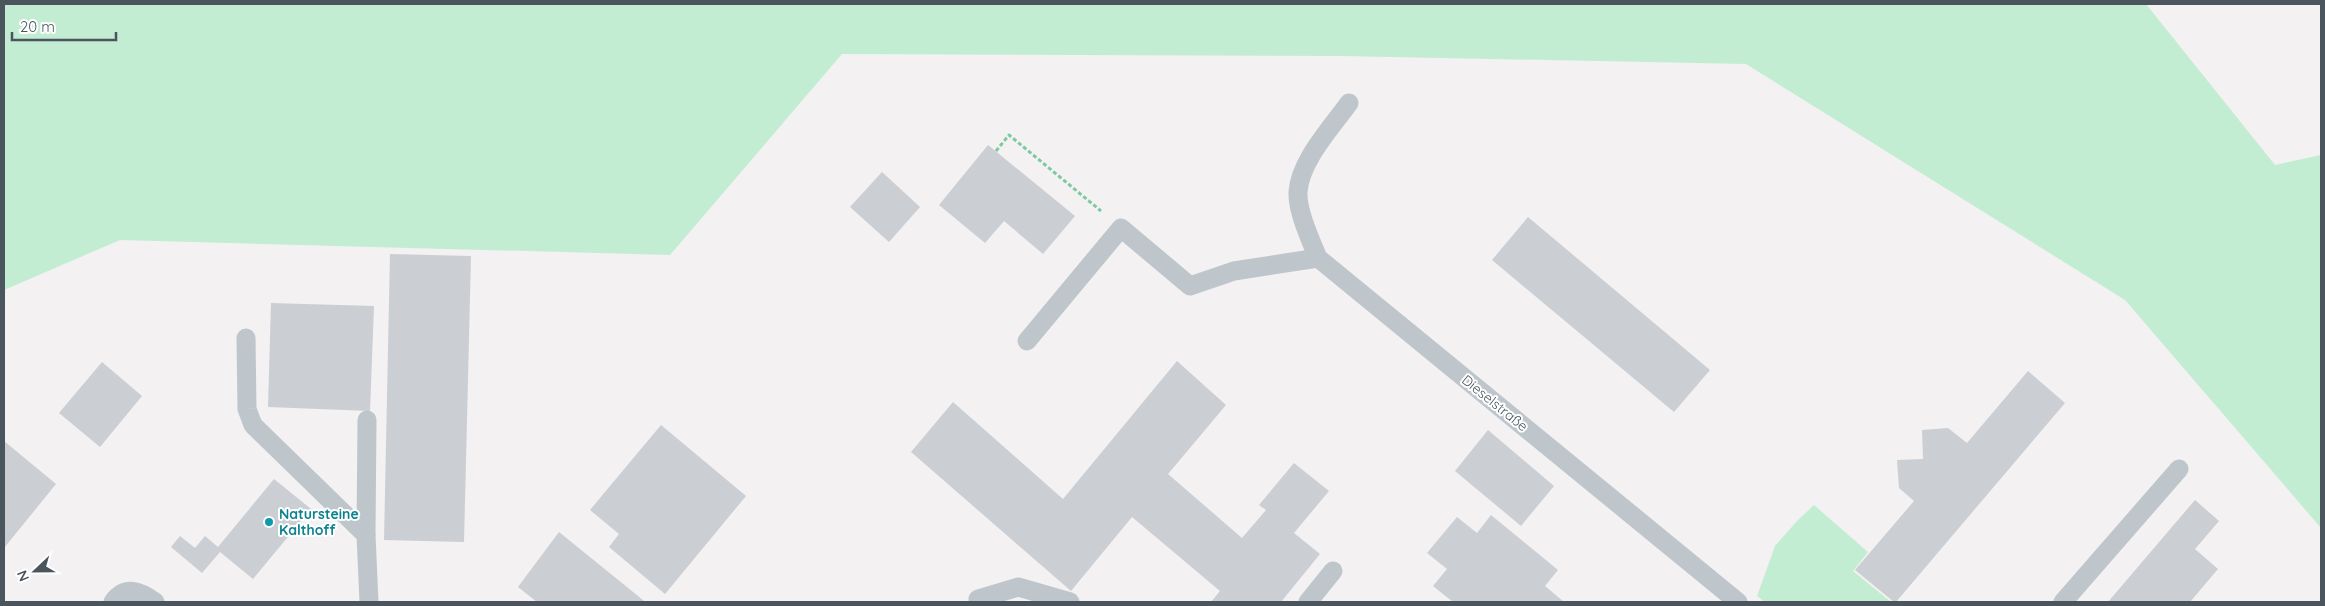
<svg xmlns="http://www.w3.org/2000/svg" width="2325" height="606" viewBox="0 0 2325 606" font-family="Quicksand,sans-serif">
<rect width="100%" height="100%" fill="#f3f1f1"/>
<g fill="#c3edd2">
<polygon points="4,4 2146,4 2275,165 2321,155 2321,528 2125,300 1746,64 1342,56 842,54 670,255 120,240 4,290"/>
<polygon points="1814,505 1868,552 1853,571 1891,602 1765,602 1757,596 1775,546 1797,521"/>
</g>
<g fill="#cbced3">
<polygon points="988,145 1075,216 1043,254 1004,221 985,243 939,205"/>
<polygon points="882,172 920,207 889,242 850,207"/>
<polygon points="1528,217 1710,370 1674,412 1492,260"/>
<polygon points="390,254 471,256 464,542 384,540"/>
<polygon points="271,303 374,306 370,411 268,407"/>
<polygon points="1177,361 1226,405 1168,474 1242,538 1266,510 1259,505 1294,463 1329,491 1294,533 1320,554 1281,602 1211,602 1220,591 1132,517 1071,591 911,452 953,402 1063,499"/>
<polygon points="102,362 142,396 100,447 59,413"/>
<polygon points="2028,371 2065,403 1896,602 1894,602 1855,570 1914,501 1899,488 1897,460 1923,459 1922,430 1948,428 1967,443"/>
<polygon points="661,425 746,496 665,594 609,547 619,534 590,510"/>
<polygon points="1488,430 1554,486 1521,526 1455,471"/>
<polygon points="4,441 56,484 4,548"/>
<polygon points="274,479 311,509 253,579 220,552 202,573 171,547 180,536 195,548 205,536 218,547"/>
<polygon points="2195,500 2219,521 2195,549 2218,569 2190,602 2108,602"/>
<polygon points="1491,515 1558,570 1545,586 1564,602 1453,602 1433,586 1447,569 1427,553 1457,517 1477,533"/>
<polygon points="559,532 638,596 645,602 537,602 518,587"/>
</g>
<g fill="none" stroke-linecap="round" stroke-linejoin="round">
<polyline stroke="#7dc9a1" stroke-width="3" stroke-dasharray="4 2.5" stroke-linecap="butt" points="996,151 1009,135 1101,211"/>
<g stroke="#bec6cc" stroke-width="19">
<path d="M 1318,258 C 1311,241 1297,211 1298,192 C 1300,161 1331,128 1349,103"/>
<polyline points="246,338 247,409 253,425 366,535 369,602"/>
<polyline points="1027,341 1121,228 1190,286 1234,271 1318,258 1738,602"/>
<polyline points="366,535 367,420"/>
<polyline points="978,599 1018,587 1070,602"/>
<path d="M 113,602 C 125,585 140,591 155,602"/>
<polyline points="1308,602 1333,571"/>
<polyline points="2063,602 2179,469"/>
</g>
</g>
<circle fill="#0f9aa8" stroke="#fff" stroke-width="2" cx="269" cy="522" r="5"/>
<g text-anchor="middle" stroke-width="4" stroke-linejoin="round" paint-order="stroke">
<g font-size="14" fill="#4a555d" stroke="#fff">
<text transform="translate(1495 403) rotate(39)" y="5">Dieselstraße</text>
</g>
<g font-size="14" font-weight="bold" fill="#0d838f" stroke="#fff" text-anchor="start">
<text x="279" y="519">Natursteine<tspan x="279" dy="16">Kalthoff</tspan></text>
</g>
</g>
<rect width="2325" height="606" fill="none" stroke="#4a555d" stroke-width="10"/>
<g transform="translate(35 571) rotate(248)" stroke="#ffffff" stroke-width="4" paint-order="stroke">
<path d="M0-4L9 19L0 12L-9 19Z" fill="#4a555d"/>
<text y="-8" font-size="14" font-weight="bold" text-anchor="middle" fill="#4a555d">N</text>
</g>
<path d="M12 32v8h104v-8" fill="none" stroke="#4a555d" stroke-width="2.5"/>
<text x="20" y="32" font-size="15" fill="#4a555d" stroke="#ffffff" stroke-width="4" paint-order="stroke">20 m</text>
</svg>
